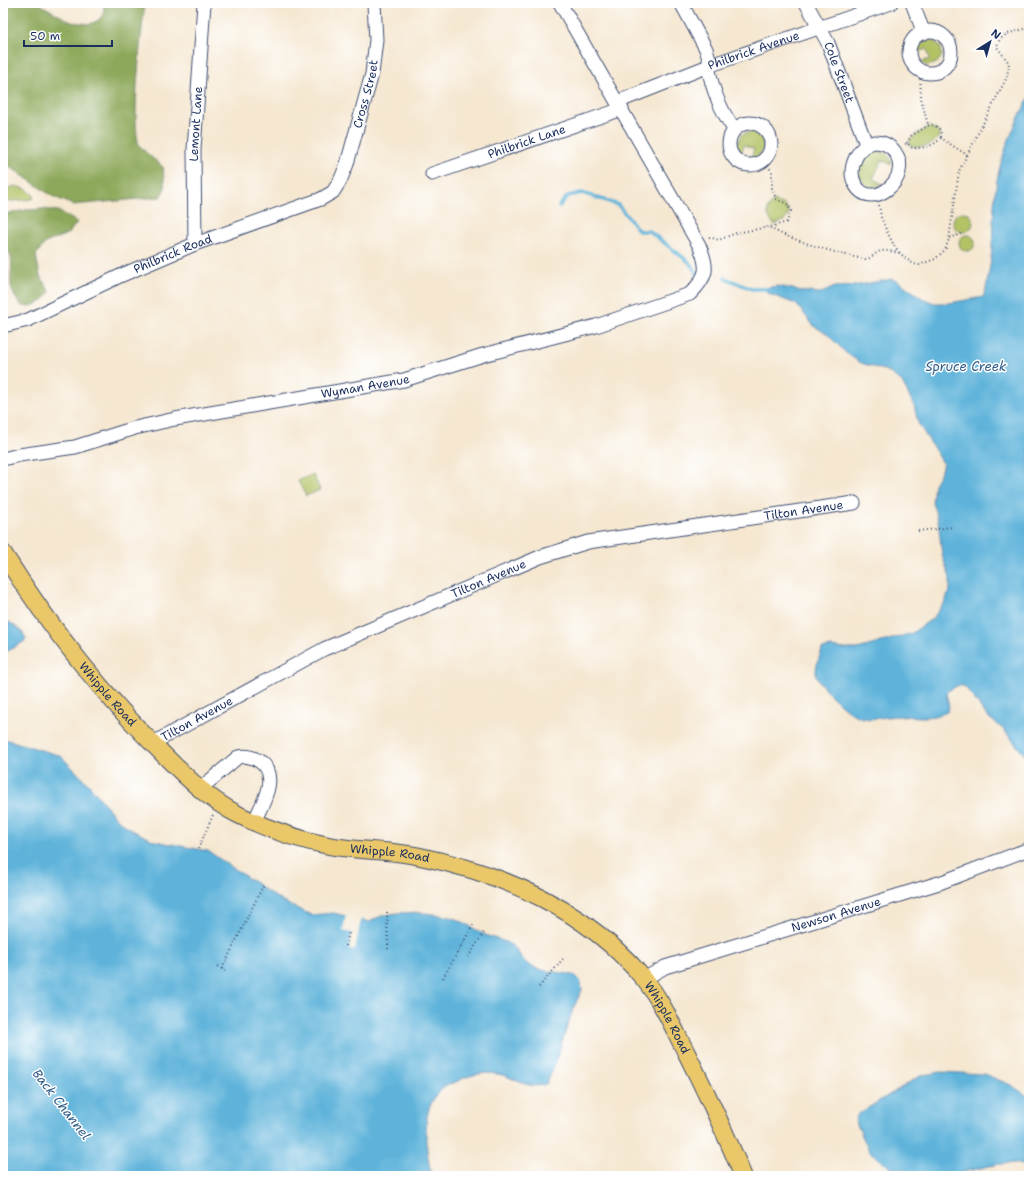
<svg xmlns="http://www.w3.org/2000/svg" width="1032" height="1179" viewBox="0 0 1032 1179" font-family="'Shantell Sans',sans-serif">
<rect width="100%" height="100%" fill="#fff"/>
<filter id="ink" filterUnits="userSpaceOnUse"><feTurbulence type="fractalNoise" baseFrequency=".025" numOctaves="2"/><feDisplacementMap in="SourceGraphic" scale="8" xChannelSelector="R" yChannelSelector="G"/><feConvolveMatrix kernelMatrix="1 2 1 2 8 2 1 2 1" color-interpolation-filters="sRGB"/></filter>
<filter id="wash" filterUnits="userSpaceOnUse"><feTurbulence type="fractalNoise" baseFrequency=".012" numOctaves="4" result="noise"/><feDisplacementMap in="SourceGraphic" scale="16" xChannelSelector="R" yChannelSelector="G"/><feGaussianBlur stdDeviation="0.9" result="paint"/><feColorMatrix in="noise" values="0 0 0 0 0 0 0 0 0 0 0 0 0 0 0 0 0 1.4 0 .05"/><feComposite in="paint" operator="in"/></filter>
<g filter="url(#wash)">
<rect width="100%" height="100%" fill="#f5e7d0"/>
<g fill="#b2c265" stroke="#667862">
<polygon points="932,40 941,47 942,56 937,63 927,66 921,62 930,59 927,49 917,52 922,43"/>
<path d="M 930,126 L 939,132 L 939,137 C 933,145 919,150 910,145 L 909,141 L 914,136 Z"/>
<path d="M 752,131 L 761,137 L 764,145 C 763,152 758,158 751,158 L 754,149 L 744,145 L 741,154 L 736,145 L 741,135 Z"/>
<path d="M 877,151 C 885,151 891,156 892,165 L 882,160 L 873,179 L 883,184 C 873,189 867,188 860,179 C 858,168 865,153 877,151 Z"/>
<polygon points="15,186 26,189 34,195 33,199 3,202 3,190"/>
<path d="M 774,201 L 785,205 L 789,211 C 788,221 781,222 774,225 C 767,217 764,208 774,201 Z"/>
<circle cx="963" cy="222" r="10"/>
<circle cx="967" cy="243" r="8"/>
<polygon points="313,474 320,490 306,496 298,481"/>
</g>
<g fill="#8da85a" stroke="#546c5c">
<path d="M 3,3 L 38,3 L 71,22 L 90,24 L 99,20 L 104,12 L 103,3 L 145,3 C 142,24 130,133 140,146 C 146,154 156,160 163,167 L 165,189 L 160,197 L 73,205 L 52,196 L 3,162 Z"/>
<path d="M 44,209 L 58,211 L 77,222 L 69,233 L 45,243 L 36,255 L 40,276 L 50,292 C 42,303 35,307 22,306 C 18,301 13,295 12,290 C 7,275 19,257 3,246 L 3,214 L 26,210 Z"/>
</g>
<g fill="#5eb3da" stroke="#3c719c">
<path d="M 1029,98 L 1029,758 L 1023,753 L 1003,729 L 988,717 L 965,687 L 959,685 L 946,692 L 949,707 L 947,712 C 928,720 918,716 899,716 C 885,716 870,722 857,716 C 847,712 818,685 816,675 C 815,666 820,657 822,649 L 831,647 L 845,649 L 858,649 L 912,633 L 933,618 L 945,602 L 950,589 L 950,578 L 942,555 L 938,520 L 932,503 L 934,484 L 940,474 L 943,463 L 918,423 L 914,405 L 901,381 L 887,371 L 861,363 L 846,353 L 827,334 L 814,326 L 796,304 L 769,294 L 765,288 L 778,286 L 806,292 L 821,293 L 835,287 L 854,286 L 892,279 L 898,281 L 922,298 L 934,303 L 949,303 L 983,297 C 986,291 987,284 988,277 C 995,245 991,212 997,180 C 1002,152 1015,123 1029,98 Z"/>
<polygon points="3,618 22,631 26,639 25,641 3,654"/>
<path d="M 5,739 L 61,756 L 89,785 L 117,819 L 132,830 L 155,841 L 208,851 L 283,902 L 311,915 L 334,913 L 370,922 C 386,908 433,912 453,918 C 466,922 476,931 488,936 C 496,939 503,940 511,945 C 518,950 521,960 529,965 C 542,973 561,971 576,976 L 580,980 L 582,990 C 566,1020 561,1054 546,1084 C 529,1090 517,1079 502,1075 C 488,1071 471,1074 458,1081 C 453,1083 446,1085 442,1089 C 418,1109 427,1150 431,1176 L 3,1176 L 3,741 Z"/>
<polygon points="939,1072 984,1074 1011,1085 1029,1097 1029,1168 1017,1163 998,1164 947,1176 918,1176 902,1169 891,1168 869,1151 855,1120 858,1114 920,1076"/>
</g>
<polygon fill="#f5e7d0" points="346,915 369,920 361,919 355,950 349,949 352,933 343,931"/>
<g fill="none" stroke-linecap="round" stroke-linejoin="round">
<g stroke="#5eb3da" stroke-width="3.5">
<polyline points="559,206 568,196 582,193 607,201 618,205 639,231 649,231 689,262 697,274"/>
<polyline points="725,278 752,289 770,289"/>
</g>
</g>
</g>
<g filter="url(#ink)">
<g fill="none" stroke-linecap="round" stroke-linejoin="round">
<g stroke="#3c4b6f" stroke-width="15">
<g id="minor">
<polyline points="681,3 706,49 711,65"/>
<path id="s1" d="M 806,3 L 828,43 L 866,144"/>
<polyline points="912,3 924,33"/>
<circle cx="930" cy="52" r="21"/>
<path d="M 708,66 C 712,88 721,111 734,129"/>
<path id="s2" d="M 617,102 L 711,65 L 891,3"/>
<circle cx="750" cy="144" r="21"/>
<path d="M 874,142 C 882,142 890,145 895,152 C 914,179 870,213 855,184 C 847,169 857,146 874,142 Z"/>
<path id="s3" d="M 432,174 L 622,109"/>
<path id="s4" d="M 195,244 L 194,150 L 204,3"/>
<path id="s5" d="M 3,326 L 28,320 L 122,275 L 195,244 L 321,199 L 333,192 L 340,181 L 347,164 L 372,74 L 376,40 L 374,3"/>
<path id="s6" d="M 3,459 L 19,455 L 75,447 L 135,428 L 175,419 L 404,380 L 483,355 L 596,326 L 690,294 C 708,276 709,268 699,245 L 560,3"/>
<path id="s7" d="M 153,743 L 324,649 L 540,557 L 588,542 L 854,503"/>
<path d="M 200,789 L 238,757 C 246,755 253,757 259,761 C 280,776 262,804 254,822"/>
<path id="s8" d="M 644,979 L 665,967 L 942,882 L 1029,849"/>
</g>
</g>
<g stroke="#3c4b6f" stroke-width="19">
<g id="major">
<path id="s9" d="M 3,553 C 49,626 101,693 163,754 C 186,777 209,800 239,815 C 267,829 300,840 331,846 C 360,851 389,850 418,856 C 505,874 586,909 644,979 C 662,1001 674,1029 687,1054 C 707,1094 726,1134 743,1176"/>
</g>
</g>
<g stroke="#3c4b6f" stroke-width="2" stroke-dasharray="1 3" stroke-linecap="butt">
<polyline points="920,71 921,98 928,125"/>
<path d="M 907,143 L 911,136 L 929,125 C 938,125 942,130 941,138"/>
<path d="M 967,155 L 1007,77 L 1009,63 L 997,47 C 998,33 1018,31 1029,28"/>
<path d="M 879,205 L 881,217 L 887,232 L 896,249 L 905,258 L 914,264 L 919,265 L 935,259 L 945,250 L 949,239 L 959,171 L 967,155 L 941,138 C 933,147 923,148 912,148 L 907,143 L 904,145"/>
<path d="M 770,228 C 788,239 844,256 865,259 C 872,259 875,252 881,251 C 887,250 894,252 900,253"/>
<polyline points="709,237 719,240 736,233 774,226 787,222 791,211 787,204 776,199 772,188 772,171 763,161"/>
<polyline points="949,238 961,234"/>
<polyline points="918,531 953,527"/>
<polyline points="198,849 213,815"/>
<polyline points="387,912 388,950"/>
<polyline points="346,946 349,932"/>
<polyline points="468,957 485,931"/>
<polyline points="218,966 225,971"/>
<polyline points="222,969 264,884"/>
<polyline points="443,978 473,925"/>
<polyline points="539,987 563,959"/>
</g>
<use href="#minor" stroke="#fff" stroke-width="13"/>
<use href="#major" stroke="#eac769" stroke-width="17"/>
</g>
</g>
<g text-anchor="middle" stroke-width="3" stroke-linejoin="round" paint-order="stroke">
<g font-size="12" fill="#1b2f5e" stroke="#fff">
<text dy="4" stroke="none"><textPath href="#s2" startOffset="146">Philbrick Avenue</textPath></text>
<text dy="4" stroke="none"><textPath href="#s1" startOffset="77">Cole Street</textPath></text>
<text dy="4" stroke="none"><textPath href="#s5" startOffset="461">Cross Street</textPath></text>
<text dy="4" stroke="none"><textPath href="#s4" startOffset="120">Lemont Lane</textPath></text>
<text dy="4" stroke="none"><textPath href="#s3" startOffset="100">Philbrick Lane</textPath></text>
<text dy="4" stroke="none"><textPath href="#s5" startOffset="185">Philbrick Road</textPath></text>
<text dy="4" stroke="none"><textPath href="#s6" startOffset="370">Wyman Avenue</textPath></text>
<text dy="4" stroke="none"><textPath href="#s7" startOffset="698">Tilton Avenue</textPath></text>
<text dy="4" stroke="none"><textPath href="#s7" startOffset="374">Tilton Avenue</textPath></text>
<text dy="4" stroke="none"><textPath href="#s9" startOffset="176">Whipple Road</textPath></text>
<text dy="4" stroke="none"><textPath href="#s7" startOffset="50">Tilton Avenue</textPath></text>
<text dy="4" stroke="none"><textPath href="#s9" startOffset="512">Whipple Road</textPath></text>
<text dy="4" stroke="none"><textPath href="#s8" startOffset="203">Newson Avenue</textPath></text>
<text dy="4" stroke="none"><textPath href="#s9" startOffset="848">Whipple Road</textPath></text>
</g>
<g font-size="13" font-style="italic" fill="#325d89" stroke="#fff">
<text x="966" y="371">Spruce Creek</text>
<text transform="translate(62 1104) rotate(52)" y="5">Back Channel</text>
</g>
</g>
<rect width="1032" height="1179" fill="none" stroke="#fff" stroke-width="16"/>
<g transform="translate(990 42) rotate(37)" stroke="#ffffff" stroke-width="3" paint-order="stroke">
<path d="M0-3L7 15L0 10L-7 15Z" fill="#1b2f5e"/>
<text y="-6" font-size="11" font-weight="bold" text-anchor="middle" fill="#1b2f5e">N</text>
</g>
<path d="M24 40v6h88v-6" fill="none" stroke="#1b2f5e" stroke-width="2"/>
<text x="30" y="40" font-size="12" fill="#1b2f5e" stroke="#ffffff" stroke-width="3" paint-order="stroke">50 m</text>
</svg>
